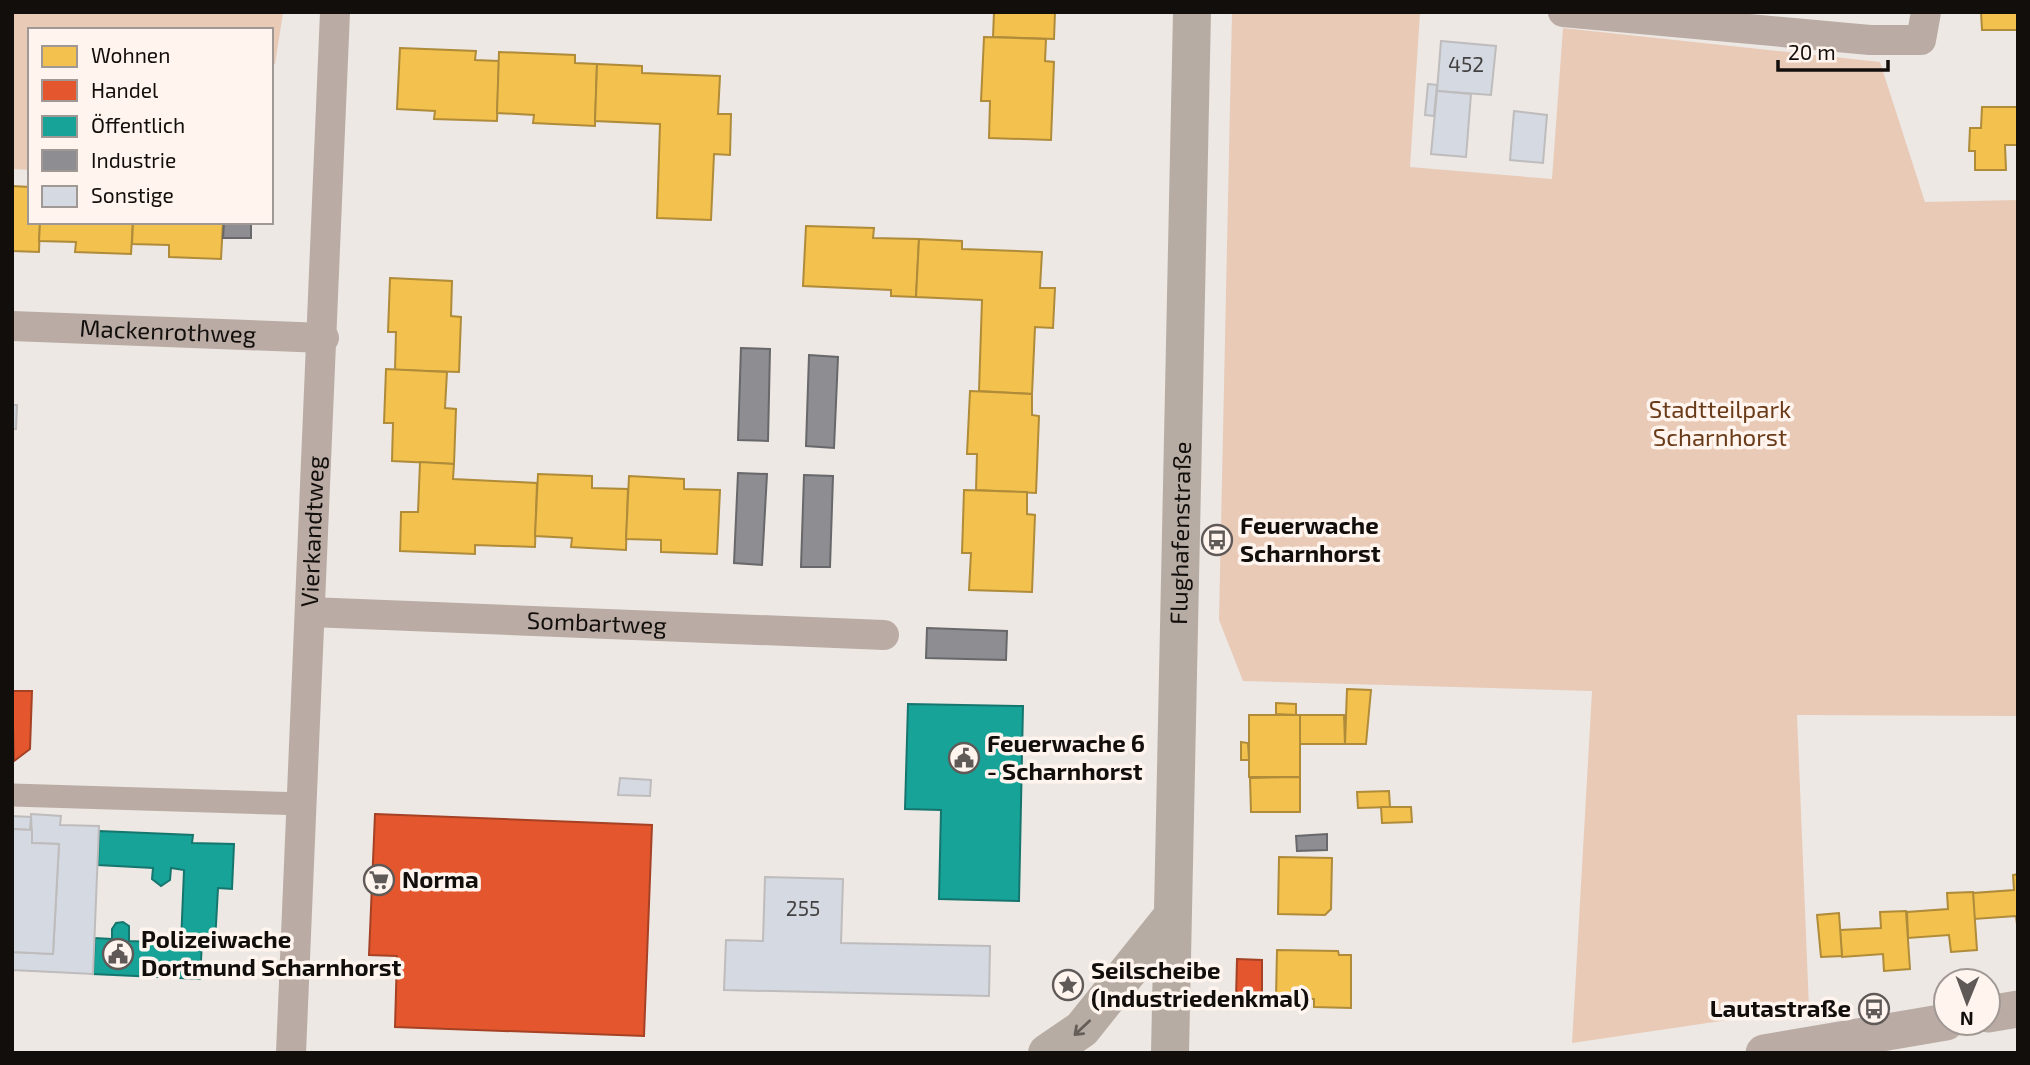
<svg xmlns="http://www.w3.org/2000/svg" width="2030" height="1065" viewBox="0 0 2030 1065" font-family="'Exo 2',sans-serif">
<rect width="100%" height="100%" fill="#ede8e4"/>
<g fill="#e8cab7">
<polygon points="12,12 275,12 283,13 275,64 271,64 271,30 30,30 30,170 12,169"/>
<polygon points="1232,12 1420,13 1410,167 1552,179 1563,28 1880,62 1925,202 2018,200 2018,716 1797,715 1809,1008 1572,1043 1592,691 1243,681 1219,620"/>
</g>
<g fill="#f2c14e" stroke="#af8b3a" stroke-width="2">
<polygon points="994,12 1055,12 1054,39 993,37"/>
<polygon points="1981,12 2018,12 2018,30 1982,30"/>
<polygon points="984,37 1046,39 1045,61 1054,62 1051,140 989,138 990,101 981,101"/>
<polygon points="400,48 476,51 475,60 499,61 497,121 434,119 435,111 397,109"/>
<polygon points="499,52 575,55 575,63 597,64 595,126 533,123 534,115 497,113"/>
<polygon points="597,64 642,66 642,73 720,76 718,114 731,114 730,155 714,154 711,220 657,218 660,124 595,121"/>
<polygon points="1982,107 2018,107 2018,145 2005,145 2006,170 1975,170 1975,151 1969,151 1970,128 1981,128"/>
<polygon points="12,186 30,187 30,222 40,222 39,252 12,251"/>
<polygon points="40,222 133,222 131,254 75,252 76,242 39,241"/>
<polygon points="133,222 223,222 221,259 169,257 169,245 132,244"/>
<polygon points="806,226 874,228 873,238 919,239 916,297 891,296 891,290 803,286"/>
<polygon points="919,239 962,241 962,249 1042,252 1040,288 1055,288 1053,328 1035,327 1032,394 979,391 982,300 916,297"/>
<polygon points="390,278 452,281 451,316 461,317 459,372 395,370 396,332 388,332"/>
<polygon points="386,369 447,372 445,408 456,409 454,464 392,461 393,423 384,423"/>
<polygon points="970,391 1032,394 1032,415 1039,416 1036,493 976,490 977,454 967,454"/>
<polygon points="420,462 454,464 453,479 537,483 535,547 475,545 475,554 400,551 401,512 418,512"/>
<polygon points="538,474 592,476 592,488 628,489 626,550 571,547 572,538 535,536"/>
<polygon points="629,476 684,479 684,489 720,490 717,554 661,552 661,540 626,539"/>
<polygon points="964,490 1027,492 1027,514 1035,515 1032,592 969,590 971,553 962,553"/>
<polygon points="1347,689 1371,690 1366,744 1345,744"/>
<polygon points="1276,703 1296,704 1296,715 1276,714"/>
<rect x="1249" y="715" width="51" height="62"/>
<polygon points="1300,715 1344,715 1345,744 1300,744"/>
<polygon points="1241,742 1248,743 1249,760 1241,760"/>
<polygon points="1300,777 1300,812 1251,812 1250,778"/>
<polygon points="1389,791 1390,807 1358,808 1357,792"/>
<polygon points="1381,807 1411,807 1412,822 1382,823"/>
<polygon points="1279,857 1332,858 1331,909 1325,915 1278,914"/>
<polygon points="2018,874 2018,933 2016,916 1974,919 1973,893 2014,890 2013,875"/>
<polygon points="1973,892 1977,950 1951,952 1949,935 1908,938 1907,912 1948,909 1947,893"/>
<polygon points="1906,911 1910,969 1884,971 1883,954 1842,957 1840,930 1881,928 1880,912"/>
<polygon points="1839,913 1842,956 1821,957 1817,915"/>
<polygon points="1277,950 1338,951 1339,955 1351,955 1351,1008 1314,1007 1314,999 1276,997"/>
</g>
<g fill="#e4572e" stroke="#a54124" stroke-width="2">
<polygon points="12,691 32,691 30,749 14,761"/>
<polygon points="375,814 652,825 644,1036 395,1027 397,956 369,955"/>
<polygon points="1237,959 1262,960 1262,1000 1236,999"/>
</g>
<g fill="#17a398" stroke="#16766e" stroke-width="2">
<polygon points="908,704 1023,706 1019,901 939,899 941,810 905,809"/>
<polygon points="99,831 193,835 192,843 234,844 232,889 218,888 215,943 202,942 200,979 93,974 95,938 112,939 112,929 116,923 123,922 129,926 129,941 181,943 184,870 171,868 170,880 161,886 152,879 153,868 98,865"/>
</g>
<g fill="#8d8d92" stroke="#68676a" stroke-width="2">
<polygon points="224,222 251,222 251,238 223,238"/>
<polygon points="741,348 770,349 768,441 738,440"/>
<polygon points="809,355 838,357 834,448 806,446"/>
<polygon points="738,473 767,474 762,565 734,563"/>
<polygon points="804,475 833,476 830,567 801,567"/>
<polygon points="927,628 1007,631 1006,660 926,658"/>
<polygon points="1327,834 1327,850 1297,851 1296,836"/>
</g>
<g fill="#d5d9e1" stroke="#bebcbc" stroke-width="2">
<polygon points="1441,41 1496,46 1491,95 1437,91"/>
<polygon points="1428,84 1437,85 1434,116 1425,115"/>
<polygon points="1437,91 1471,94 1466,157 1431,154"/>
<polygon points="1514,111 1547,115 1543,163 1510,160"/>
<polygon points="12,405 17,405 16,429 12,429"/>
<polygon points="620,778 651,780 650,796 618,795"/>
<polygon points="31,814 61,816 60,825 99,826 93,974 12,970 12,952 53,954 59,844 32,843"/>
<polygon points="12,816 31,817 30,830 12,829"/>
<polygon points="12,829 32,830 32,843 59,844 53,954 12,952"/>
<polygon points="765,877 843,879 841,943 990,946 989,996 724,990 726,940 763,941"/>
</g>
<g fill="none" stroke-linecap="round" stroke-linejoin="round">
<polyline stroke="#baaca4" stroke-width="23" points="12,795 304,804"/>
<g stroke="#baaca4" stroke-width="30">
<polyline points="1563,12 1870,40 1921,40 1926,12"/>
<path id="s1" d="M 12,326 L 324,338"/>
<path id="s2" d="M 310,612 L 884,635"/>
<path id="s3" d="M 291,1053 L 335,12"/>
</g>
<g stroke="#baaca4" stroke-width="37">
<polyline points="1988,1014 2018,1009"/>
<polyline points="1764,1053 1946,1022"/>
</g>
<g stroke="#b7aca3" stroke-width="38">
<polyline points="1047,1053 1082,1029 1171,918"/>
<path id="s4" d="M 1170,1053 L 1192,12"/>
</g>
</g>
<defs><path id="oneway-shaft" d="M-6 0H5M1.5-3L5.5 0L1.5 3" fill="none" stroke-width="1.6" stroke-linecap="round" stroke-linejoin="round" transform="scale(1.75)"/></defs>
<use stroke="#645d58" href="#oneway-shaft" transform="translate(1082 1028) rotate(137)"/>
<defs>
<g id="bus-ring" transform="scale(1.575)"><circle r="9.5" fill="#fff4ee" stroke="#5f5a58" stroke-width="1.5"/><path d="M-5-6H5V4H4V6H2V4H-2V6H-4V4H-5ZM-3.5-4V0h7V-4ZM-3.5 1.2v1.5H-2V1.2ZM2 1.2v1.5H3.5V1.2Z" fill="#5f5a58"/></g>
<g id="civic-ring" transform="scale(1.575)"><circle r="9.5" fill="#fff4ee" stroke="#5f5a58" stroke-width="1.5"/><path d="M-.6-6.5H3V-4.5H.6V-3L4-1V1h2V6H-6V1h2V-1L-.6-3ZM-1.2 2.5V6h2.4V2.5Z" fill="#5f5a58"/></g>
<g id="supermarket-ring" transform="scale(1.575)"><circle r="9.5" fill="#fff4ee" stroke="#5f5a58" stroke-width="1.5"/><path d="M-6-5.5h2.5l.6 2H6L4.5 2H-2.5L-4.4-4H-6ZM-1.5 3.2a1.3 1.3 0 1 0 .1 0ZM3 3.2a1.3 1.3 0 1 0 .1 0Z" fill="#5f5a58"/></g>
<g id="sight-ring" transform="scale(1.575)"><circle r="9.5" fill="#fff4ee" stroke="#5f5a58" stroke-width="1.5"/><path d="M0-6L1.8-2.2L6-1.7L2.9 1.2L3.7 5.4L0 3.3L-3.7 5.4L-2.9 1.2L-6-1.7L-1.8-2.2Z" fill="#5f5a58"/></g>
</defs>
<g fill-rule="evenodd">
<use href="#bus-ring" x="1217" y="540"/>
<use href="#civic-ring" x="964" y="758"/>
<use href="#supermarket-ring" x="379" y="880"/>
<use href="#civic-ring" x="118" y="954"/>
<use href="#sight-ring" x="1068" y="985"/>
<use href="#bus-ring" x="1874" y="1009"/>
</g>
<g text-anchor="middle" stroke-width="7" stroke-linejoin="round" paint-order="stroke">
<g font-size="21" fill="#434141">
<text x="1466" y="72">452</text>
<text x="803" y="916">255</text>
</g>
<g font-size="24" fill="#120e0c" stroke="#fff4ee">
<text dy="8" stroke="none"><textPath href="#s1" startOffset="156">Mackenrothweg</textPath></text>
<text dy="8" stroke="none"><textPath href="#s3" startOffset="522">Vierkandtweg</textPath></text>
<text dy="8" stroke="none"><textPath href="#s4" startOffset="520">Flughafenstraße</textPath></text>
<text dy="8" stroke="none"><textPath href="#s2" startOffset="287">Sombartweg</textPath></text>
</g>
<g font-size="24" fill="#6a3b19" stroke="#fff4ee">
<text x="1720" y="418">Stadtteilpark<tspan x="1720" dy="28">Scharnhorst</tspan></text>
</g>
<g font-size="24" font-weight="bold" fill="#120e0c" stroke="#fff4ee" text-anchor="start">
<text x="1240" y="534">Feuerwache<tspan x="1240" dy="28">Scharnhorst</tspan></text>
<text x="987" y="752">Feuerwache 6<tspan x="987" dy="28">- Scharnhorst</tspan></text>
<text x="402" y="888">Norma</text>
<text x="141" y="948">Polizeiwache<tspan x="141" dy="28">Dortmund Scharnhorst</tspan></text>
<text x="1091" y="979">Seilscheibe<tspan x="1091" dy="28">(Industriedenkmal)</tspan></text>
<text x="1851" y="1017" text-anchor="end">Lautastraße</text>
</g>
</g>
<rect width="2030" height="1065" fill="none" stroke="#120e0c" stroke-width="28"/>
<rect x="28" y="28" width="245" height="196" fill="#fff4ee" stroke="#a09894" stroke-width="2"/>
<rect x="42" y="46" width="35" height="21" fill="#f2c14e" stroke="#a09894" stroke-width="2"/>
<text x="91" y="63" font-size="21" fill="#120e0c">Wohnen</text>
<rect x="42" y="80" width="35" height="21" fill="#e4572e" stroke="#a09894" stroke-width="2"/>
<text x="91" y="98" font-size="21" fill="#120e0c">Handel</text>
<rect x="42" y="116" width="35" height="21" fill="#17a398" stroke="#a09894" stroke-width="2"/>
<text x="91" y="133" font-size="21" fill="#120e0c">Öffentlich</text>
<rect x="42" y="150" width="35" height="21" fill="#8d8d92" stroke="#a09894" stroke-width="2"/>
<text x="91" y="168" font-size="21" fill="#120e0c">Industrie</text>
<rect x="42" y="186" width="35" height="21" fill="#d5d9e1" stroke="#a09894" stroke-width="2"/>
<text x="91" y="203" font-size="21" fill="#120e0c">Sonstige</text>
<g transform="translate(1967 1002) rotate(181)"><circle r="33" fill="#fff4ee" stroke="#a09894" stroke-width="2"/>
<path d="M0-5L12 26L0 18L-12 26Z" fill="#5f5a58"/>
<text y="-10" font-size="19" font-weight="bold" text-anchor="middle" fill="#120e0c">N</text>
</g>
<path d="M1778 60v10h110v-10" fill="none" stroke="#120e0c" stroke-width="3.5"/>
<text x="1788" y="60" font-size="21" fill="#120e0c" stroke="#fff4ee" stroke-width="5" paint-order="stroke">20 m</text>
</svg>
